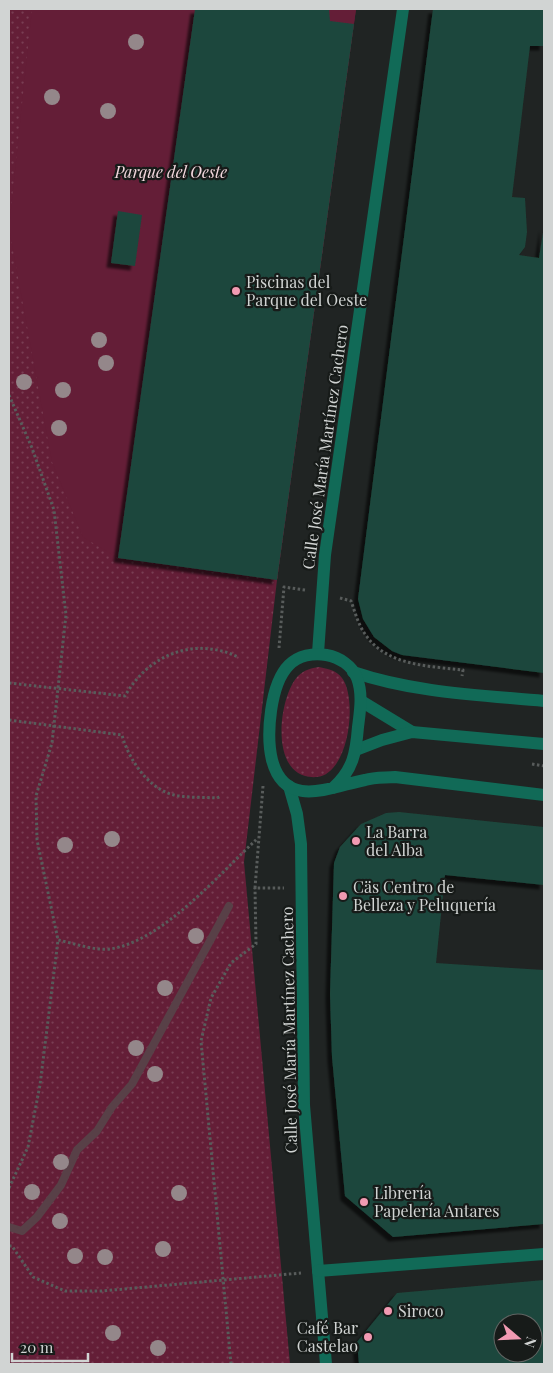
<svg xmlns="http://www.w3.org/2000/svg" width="553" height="1373" viewBox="0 0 553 1373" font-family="'Playfair Display',serif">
<defs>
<pattern id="grass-dots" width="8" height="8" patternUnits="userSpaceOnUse" patternTransform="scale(1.25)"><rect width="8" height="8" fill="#641e37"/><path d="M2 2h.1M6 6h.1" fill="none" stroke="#793e53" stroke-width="1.8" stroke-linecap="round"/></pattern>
<filter id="shadow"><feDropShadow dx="-4.5" dy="4.5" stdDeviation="1" flood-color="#0009"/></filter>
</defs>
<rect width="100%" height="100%" fill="#202423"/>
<g fill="url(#grass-dots)">
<polygon points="9,9 356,9 277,580 244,862 290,1364 9,1364"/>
<path d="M 319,667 C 328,669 336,670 342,678 C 358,699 349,774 317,777 C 268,781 278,697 298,676 C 304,670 311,668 319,667 Z"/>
</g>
<polygon fill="#641e37" points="32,9 356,9 277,580 118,558 83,537 52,462 9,228"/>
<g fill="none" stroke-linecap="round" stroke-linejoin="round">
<polyline stroke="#584047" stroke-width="8" points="9,1227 22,1231 37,1217 61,1185 77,1150 97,1131 112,1107 132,1084 229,906"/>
</g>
<g fill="#1d473c" fill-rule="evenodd" filter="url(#shadow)">
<polygon points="195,9 329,9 330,21 354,24 277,580 118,558"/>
<polygon points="433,9 544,9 544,46 530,46 512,197 525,198 527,232 525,247 519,255 539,258 544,226 544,673 402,655 392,651 374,637 363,619 358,599"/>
<polygon points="118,211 142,215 135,266 111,263"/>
<polygon points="399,812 544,827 544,885 445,875 436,963 544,970 544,1224 393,1237 345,1196 332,1057 330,994 334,863 340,847 361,824 386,813"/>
<path d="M 544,1280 L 544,1364 L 359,1364 L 357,1342 L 397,1293 ZM 503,1323 L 533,1323 L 533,1353 L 503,1353 Z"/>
</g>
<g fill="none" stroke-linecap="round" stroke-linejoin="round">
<g stroke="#585c5b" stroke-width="3" stroke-dasharray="2.5 2.5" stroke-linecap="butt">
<path d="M 9,395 L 32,448 L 54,510 L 66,615 L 52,743 L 36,796 L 37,840 L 58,940 C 73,943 95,951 110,949 C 163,941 218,875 257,839"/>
<path d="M 340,598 L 351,601 C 355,612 358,624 365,634 C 386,666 429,666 463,670 L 462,676"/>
<polyline points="279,648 284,587 305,590"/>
<path d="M 9,683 L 125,696 C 148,655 194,636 238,657"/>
<path d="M 9,720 L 122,735 C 128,758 148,789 174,795 C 187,798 203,797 217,798 L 221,796"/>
<polyline points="532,764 544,766"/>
<polyline points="263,786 255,888 284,888"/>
<polyline points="9,1188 28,1147 40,1085 58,940"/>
<polyline points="9,1246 12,1246 33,1277 65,1291 102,1291 301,1273"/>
<polyline points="231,1364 201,1041 211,998 231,963 256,944 255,888"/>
</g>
<g stroke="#116a57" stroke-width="12">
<polyline points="318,653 325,555 403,9"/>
<path d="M 353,672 C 415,693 480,695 544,701"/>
<polyline points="361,701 412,732"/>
<polyline points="356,750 382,740 412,732 544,744"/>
<polyline points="289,786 297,814 301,844 304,1105 326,1364"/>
<path d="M 333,788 C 353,770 356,753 358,727 C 360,711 363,694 357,678 C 347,653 308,646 289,665 C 270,684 266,735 272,760 C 285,810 330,787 365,780 C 375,777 385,778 395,777 L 544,795"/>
<polyline points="318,1271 544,1254"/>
</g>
</g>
<g fill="#94878a">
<circle cx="136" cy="42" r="8"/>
<circle cx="52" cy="97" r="8"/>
<circle cx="108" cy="111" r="8"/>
<circle cx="99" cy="340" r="8"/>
<circle cx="106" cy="363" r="8"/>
<circle cx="24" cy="382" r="8"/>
<circle cx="63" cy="390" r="8"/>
<circle cx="59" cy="428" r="8"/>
<circle cx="112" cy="839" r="8"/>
<circle cx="65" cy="845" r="8"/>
<circle cx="196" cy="936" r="8"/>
<circle cx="165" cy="988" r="8"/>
<circle cx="136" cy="1048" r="8"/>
<circle cx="155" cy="1074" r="8"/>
<circle cx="61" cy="1162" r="8"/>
<circle cx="32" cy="1192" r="8"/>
<circle cx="179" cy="1193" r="8"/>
<circle cx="60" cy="1221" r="8"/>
<circle cx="163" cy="1249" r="8"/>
<circle cx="75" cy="1256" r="8"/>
<circle cx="105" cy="1257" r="8"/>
<circle cx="113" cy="1333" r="8"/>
<circle cx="158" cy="1348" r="8"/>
</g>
<g fill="#f19ab2" stroke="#171b19" stroke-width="2">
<circle cx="236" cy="291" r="5"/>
<circle cx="356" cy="841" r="5"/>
<circle cx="343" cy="896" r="5"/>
<circle cx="364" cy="1202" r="5"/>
<circle cx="388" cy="1311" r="5"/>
<circle cx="368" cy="1337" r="5"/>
</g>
<g text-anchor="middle" stroke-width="4.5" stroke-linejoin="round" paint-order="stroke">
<g font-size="16" font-style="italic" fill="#f3d8de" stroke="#171b19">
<text x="171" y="178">Parque del Oeste</text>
</g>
<g font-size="16" fill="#d1d4d3" stroke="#171b19" text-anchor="start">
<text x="246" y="288">Piscinas del<tspan x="246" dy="18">Parque del Oeste</tspan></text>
<text x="366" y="838">La Barra<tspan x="366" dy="18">del Alba</tspan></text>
<text x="353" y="893">Cäs Centro de<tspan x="353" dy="18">Belleza y Peluquería</tspan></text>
<text x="374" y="1199">Librería<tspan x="374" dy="18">Papelería Antares</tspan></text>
<text x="398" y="1317">Siroco</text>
<text x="358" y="1334" text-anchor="end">Café Bar<tspan x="358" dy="18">Castelao</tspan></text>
</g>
<g font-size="16" fill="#d1d4d3" stroke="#171b19">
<text transform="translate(325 447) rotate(-82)" y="6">Calle José María Martínez Cachero</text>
<text transform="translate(289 1030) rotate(-91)" y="6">Calle José María Martínez Cachero</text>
</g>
</g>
<rect width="553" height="1373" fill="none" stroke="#d1d4d3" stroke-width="20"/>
<g transform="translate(518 1338) rotate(109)"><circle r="24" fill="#171b19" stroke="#616563"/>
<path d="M0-4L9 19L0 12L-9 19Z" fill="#f19ab2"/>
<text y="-8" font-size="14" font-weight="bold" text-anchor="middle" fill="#d1d4d3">N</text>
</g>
<path d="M12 1353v8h76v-8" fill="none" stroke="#d1d4d3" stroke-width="2.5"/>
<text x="20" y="1353" font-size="15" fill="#d1d4d3" stroke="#171b19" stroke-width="4" paint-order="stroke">20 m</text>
</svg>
